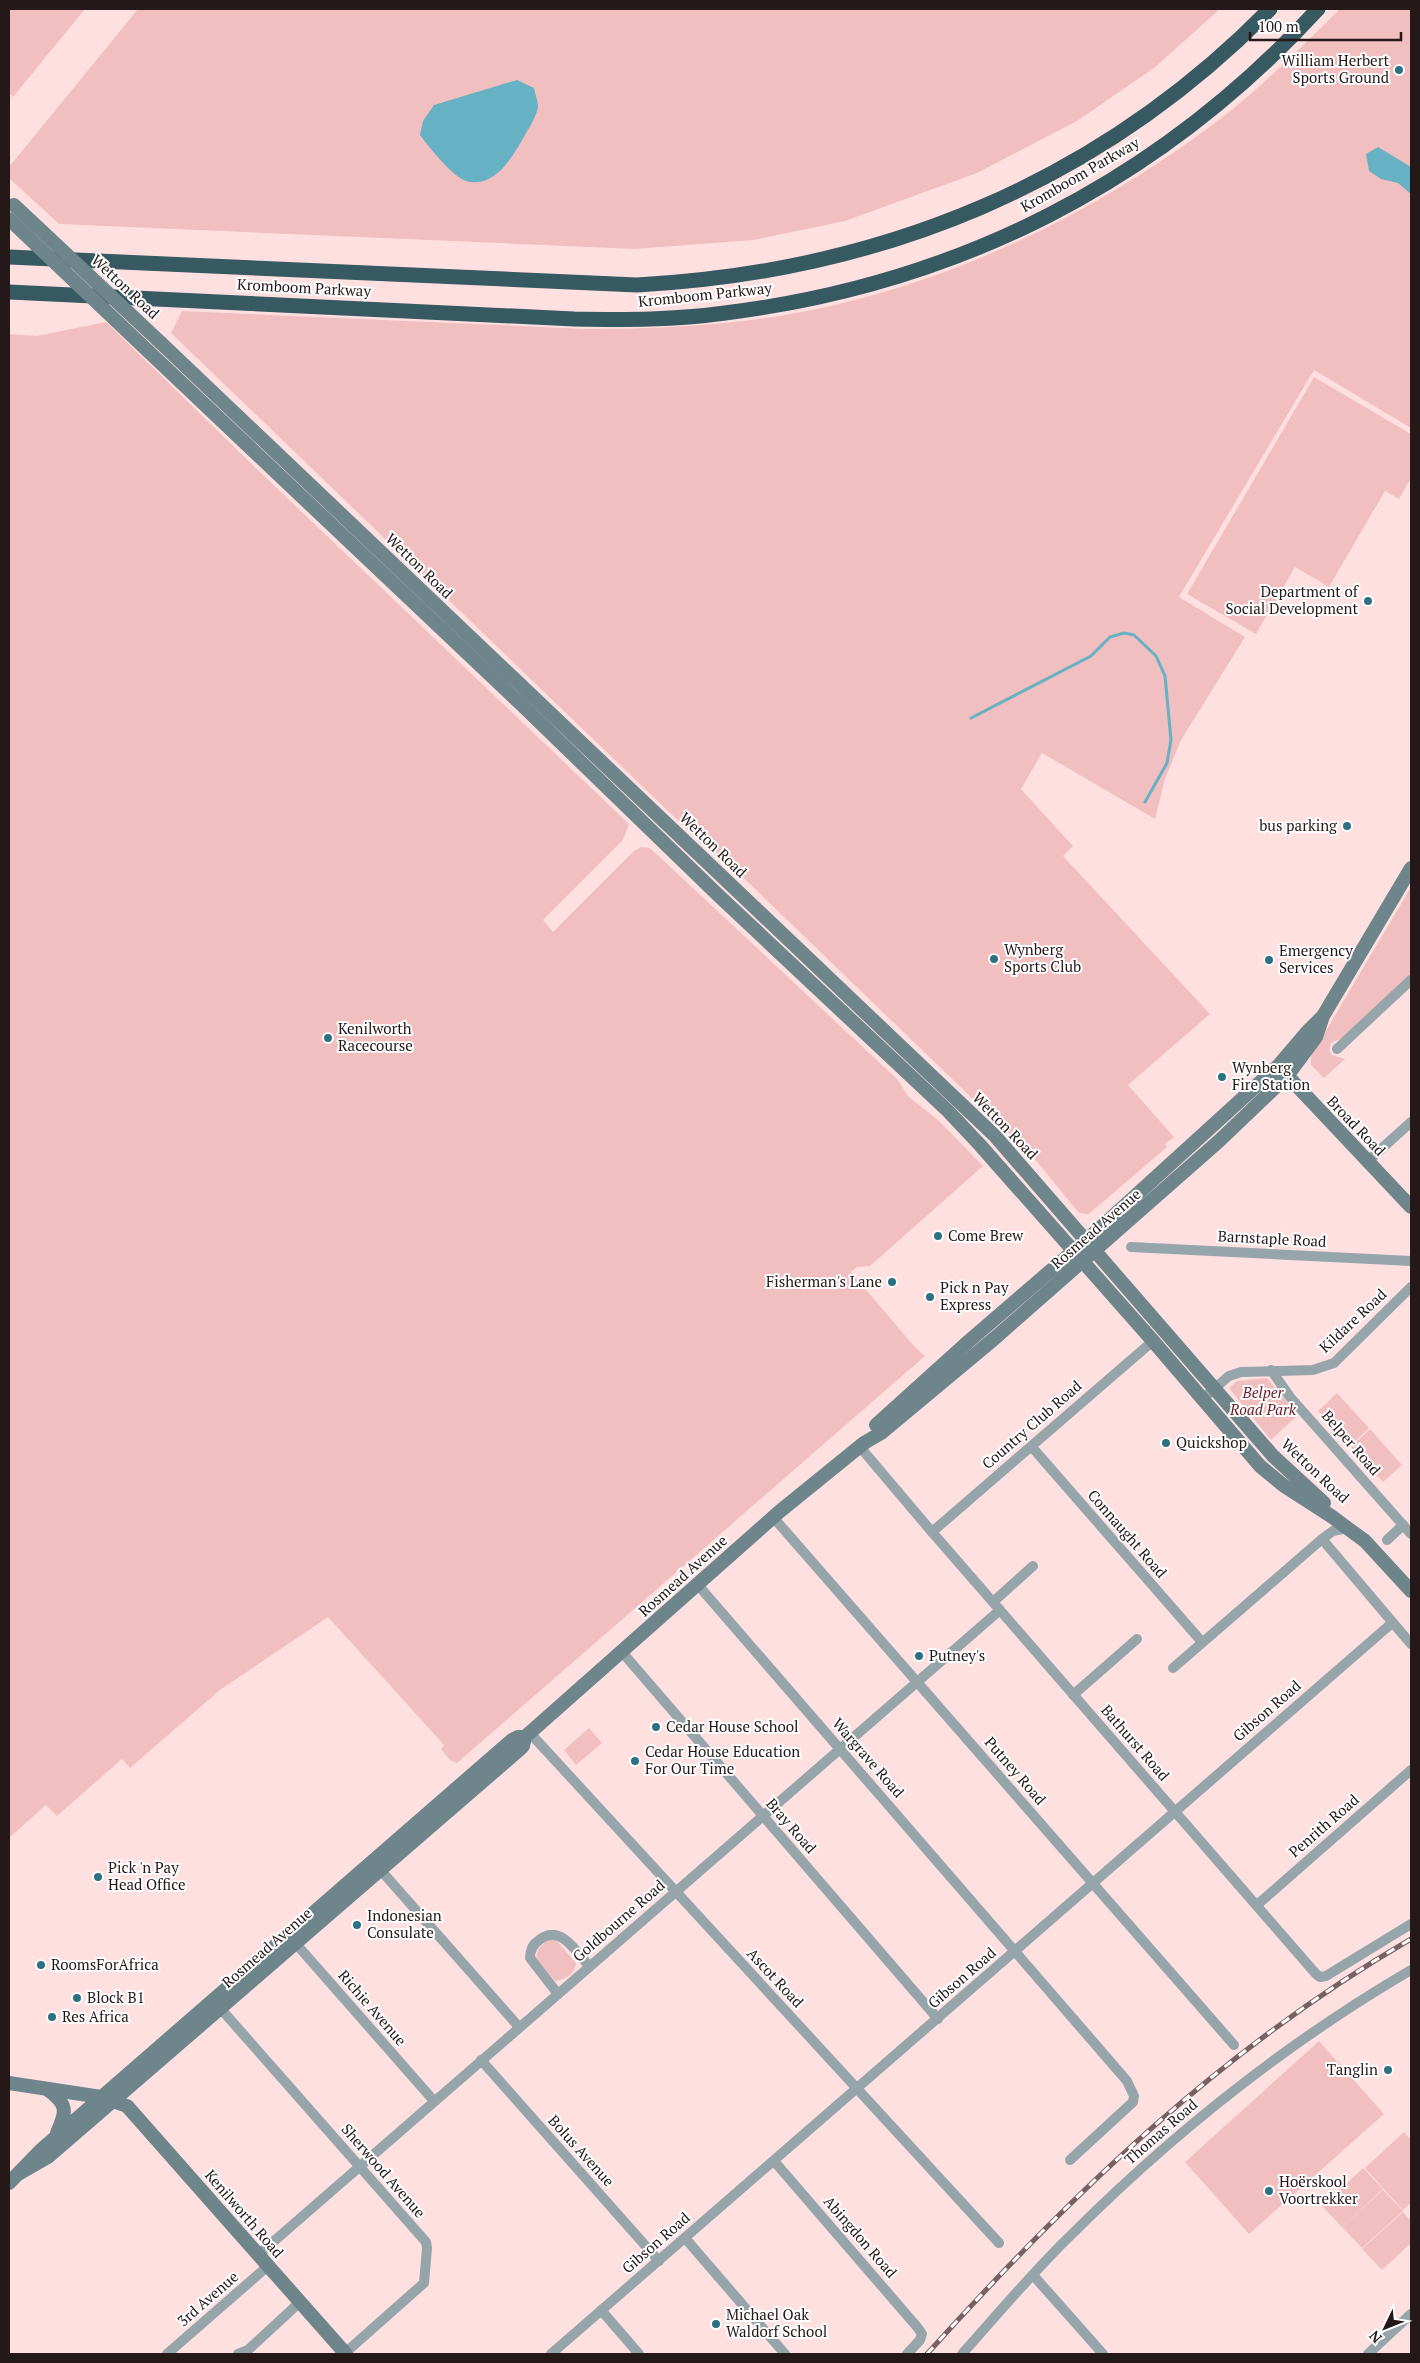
<svg xmlns="http://www.w3.org/2000/svg" width="1420" height="2363" viewBox="0 0 1420 2363" font-family="'PT Serif',serif">
<rect width="100%" height="100%" fill="#ffe0e1"/>
<g fill="#f2bfc0">
<polygon points="9,9 85,9 13,97 9,93"/>
<polygon points="138,9 1220,9 1154,68 1077,121 977,173 845,221 754,240 634,249 59,224 9,178 9,167"/>
<path d="M 1340,9 L 1411,9 L 1411,428 L 1314,370 L 1179,597 L 1245,637 L 1181,740 L 1165,779 L 1155,819 L 1042,753 L 1021,789 L 1073,846 L 1063,856 L 1210,1014 L 1128,1085 L 1174,1137 L 1165,1144 L 1167,1147 L 1089,1214 L 1079,1213 L 1033,1157 L 724,859 L 721,862 L 171,333 L 182,311 L 586,329 C 672,329 759,324 843,303 C 978,270 1104,206 1215,123 C 1260,89 1300,48 1340,9 Z"/>
<polygon points="106,322 262,474 629,824 623,840 543,920 553,932 634,851 641,847 650,848 897,1079 909,1097 938,1120 983,1166 870,1266 857,1267 851,1272 914,1346 925,1356 457,1763 450,1760 441,1749 444,1745 328,1617 220,1690 130,1768 122,1759 57,1816 46,1805 9,1838 9,334 37,336"/>
<polygon points="1314,377 1411,434 1411,478 1399,499 1385,491 1329,587 1295,567 1256,634 1187,594"/>
<polygon points="1411,887 1411,974 1346,1036 1331,1043 1329,1051 1332,1055 1345,1059 1324,1078 1311,1065 1311,1056"/>
<polygon points="1267,1378 1298,1415 1271,1440 1229,1388 1237,1381"/>
<polygon points="1337,1393 1369,1428 1350,1446 1318,1411"/>
<polygon points="1370,1429 1402,1465 1383,1482 1351,1447"/>
<polygon points="589,1728 602,1743 576,1765 564,1750"/>
<path d="M 548,1940 L 556,1940 L 576,1963 C 574,1975 567,1979 555,1981 L 536,1958 L 538,1949 Z"/>
<polygon points="1319,2041 1384,2114 1249,2234 1185,2162"/>
<polygon points="1404,2132 1411,2140 1411,2203 1403,2210 1365,2168"/>
<polygon points="1363,2168 1383,2189 1342,2227 1322,2206"/>
<polygon points="1383,2190 1403,2211 1362,2248 1342,2227"/>
<polygon points="1403,2212 1411,2221 1411,2243 1382,2270 1362,2249"/>
</g>
<g fill="#66b1c4">
<path d="M 517,80 L 534,88 C 535,94 538,101 538,107 C 537,115 529,128 525,135 C 513,156 495,189 466,181 C 452,176 429,147 420,135 L 423,121 L 434,105 Z"/>
<polygon points="1378,147 1411,167 1411,194 1398,183 1381,179 1369,171 1366,154"/>
</g>
<g fill="none" stroke-linecap="round" stroke-linejoin="round">
<polyline stroke="#66b1c4" stroke-width="3" points="971,718 1091,656 1110,637 1124,633 1134,635 1156,656 1165,676 1171,740 1167,763 1145,802"/>
<g stroke="#96a5aa" stroke-width="10">
<polyline points="1337,1049 1411,980"/>
<polyline points="1368,1161 1411,1122"/>
<polyline points="1131,1247 1411,1261"/>
<polyline points="1271,1370 1290,1397 1411,1534"/>
<polyline points="1201,1400 1229,1376 1241,1372 1313,1370 1334,1363 1411,1287"/>
<polyline points="1031,1446 1202,1642"/>
<polyline points="860,1447 932,1532 1316,1974 1320,1977 1326,1976 1411,1924"/>
<polyline points="773,1517 1234,2045"/>
<polyline points="932,1532 1153,1341"/>
<polyline points="1322,1539 1411,1644"/>
<polyline points="1387,1540 1403,1525"/>
<polyline points="698,1585 1127,2081 1134,2096 1133,2102 1070,2160"/>
<polyline points="993,1602 1033,1566"/>
<polyline points="622,1652 938,2019"/>
<polyline points="1173,1668 1322,1539 1333,1531 1347,1528"/>
<polyline points="1073,1695 1137,1639"/>
<polyline points="530,1733 999,2243"/>
<polyline points="377,1866 519,2027"/>
<polyline points="1257,1905 1411,1770"/>
<polyline points="291,1938 434,2101"/>
<path d="M 558,1994 L 530,1958 C 530,1950 532,1945 538,1941 C 559,1922 576,1951 589,1966"/>
<polyline points="221,2009 426,2242 427,2248 424,2283 345,2353"/>
<polyline points="481,2060 659,2261"/>
<polyline points="774,2161 918,2328 922,2334 920,2340 907,2354"/>
<polyline points="685,2238 785,2354"/>
<polyline points="258,2255 1000,1610"/>
<polyline points="1033,2275 1103,2354"/>
<polyline points="601,2310 639,2354"/>
<polyline points="167,2354 268,2266"/>
<polyline points="238,2354 248,2350 300,2302"/>
<polyline points="551,2354 1392,1623"/>
<path d="M 962,2354 C 997,2315 1031,2274 1069,2237 C 1172,2134 1286,2043 1411,1970"/>
<polyline points="1368,2354 1411,2314"/>
</g>
<g stroke="#6d858b" stroke-width="14">
<polyline points="161,343 995,1136 1273,1456 1324,1503"/>
<polyline points="148,351 523,706 718,895 948,1111 980,1145 1153,1341 1260,1466 1283,1485 1331,1516 1365,1541 1411,1591"/>
<polyline points="1281,1069 1411,1207"/>
<polyline points="876,1425 969,1341 1099,1229 1278,1066 1307,1032 1321,1018"/>
<polyline points="9,2083 101,2097 127,2106 346,2354"/>
<path d="M 47,2089 C 68,2104 67,2111 57,2133"/>
<polyline points="20,2173 48,2157 519,1750 523,1746 525,1737 779,1512 864,1443 881,1433 995,1338 1219,1141 1287,1076 1316,1037 1323,1016 1411,868"/>
<polyline points="9,2183 42,2149 474,1773 512,1740 518,1737 525,1737"/>
</g>
<g stroke="#375962" stroke-width="15">
<path d="M 9,257 L 637,285 C 880,272 1098,184 1270,9"/>
<path d="M 9,292 L 574,319 C 625,320 675,320 725,313 C 958,284 1159,182 1318,9"/>
</g>
<g stroke="#756162" stroke-width="5">
<path id="rail" d="M 927,2354 C 1071,2194 1223,2048 1411,1939"/>
</g>
<use href="#rail" stroke="#fff" stroke-width="3" stroke-dasharray="9" stroke-linecap="butt"/>
<g stroke="#6d858b" stroke-width="14">
<polyline points="14,205 161,343"/>
<polyline points="9,219 148,351"/>
</g>
</g>
<g fill="#2c7081" stroke="#fff" stroke-width="2">
<circle cx="1399" cy="70" r="5"/>
<circle cx="1368" cy="601" r="5"/>
<circle cx="1347" cy="826" r="5"/>
<circle cx="994" cy="959" r="5"/>
<circle cx="1269" cy="960" r="5"/>
<circle cx="328" cy="1038" r="5"/>
<circle cx="1222" cy="1077" r="5"/>
<circle cx="938" cy="1236" r="5"/>
<circle cx="892" cy="1282" r="5"/>
<circle cx="930" cy="1297" r="5"/>
<circle cx="1166" cy="1443" r="5"/>
<circle cx="919" cy="1656" r="5"/>
<circle cx="656" cy="1727" r="5"/>
<circle cx="635" cy="1761" r="5"/>
<circle cx="98" cy="1877" r="5"/>
<circle cx="357" cy="1925" r="5"/>
<circle cx="41" cy="1965" r="5"/>
<circle cx="77" cy="1998" r="5"/>
<circle cx="52" cy="2017" r="5"/>
<circle cx="1388" cy="2070" r="5"/>
<circle cx="1269" cy="2191" r="5"/>
<circle cx="716" cy="2324" r="5"/>
</g>
<g text-anchor="middle" stroke-width="4" stroke-linejoin="round" paint-order="stroke">
<g font-size="15" fill="#251819" stroke="#fff" text-anchor="start">
<text x="1389" y="66" text-anchor="end">William Herbert<tspan x="1389" dy="17">Sports Ground</tspan></text>
<text x="1358" y="597" text-anchor="end">Department of<tspan x="1358" dy="17">Social Development</tspan></text>
<text x="1337" y="831" text-anchor="end">bus parking</text>
<text x="1004" y="955">Wynberg<tspan x="1004" dy="17">Sports Club</tspan></text>
<text x="1279" y="956">Emergency<tspan x="1279" dy="17">Services</tspan></text>
<text x="338" y="1034">Kenilworth<tspan x="338" dy="17">Racecourse</tspan></text>
<text x="1232" y="1073">Wynberg<tspan x="1232" dy="17">Fire Station</tspan></text>
<text x="948" y="1241">Come Brew</text>
<text x="882" y="1287" text-anchor="end">Fisherman's Lane</text>
<text x="940" y="1293">Pick n Pay<tspan x="940" dy="17">Express</tspan></text>
<text x="1176" y="1448">Quickshop</text>
<text x="929" y="1661">Putney's</text>
<text x="666" y="1732">Cedar House School</text>
<text x="645" y="1757">Cedar House Education<tspan x="645" dy="17">For Our Time</tspan></text>
<text x="108" y="1873">Pick 'n Pay<tspan x="108" dy="17">Head Office</tspan></text>
<text x="367" y="1921">Indonesian<tspan x="367" dy="17">Consulate</tspan></text>
<text x="51" y="1970">RoomsForAfrica</text>
<text x="87" y="2003">Block B1</text>
<text x="62" y="2022">Res Africa</text>
<text x="1378" y="2075" text-anchor="end">Tanglin</text>
<text x="1279" y="2187">Hoërskool<tspan x="1279" dy="17">Voortrekker</tspan></text>
<text x="726" y="2320">Michael Oak<tspan x="726" dy="17">Waldorf School</tspan></text>
</g>
<g font-size="15" fill="#251819" stroke="#fff">
<text transform="translate(1080 175) rotate(-30)" y="5">Kromboom Parkway</text>
<text transform="translate(125 287) rotate(43)" y="5">Wetton Road</text>
<text transform="translate(304 288) rotate(3)" y="5">Kromboom Parkway</text>
<text transform="translate(705 295) rotate(-6)" y="5">Kromboom Parkway</text>
<text transform="translate(419 566) rotate(44)" y="5">Wetton Road</text>
<text transform="translate(713 845) rotate(44)" y="5">Wetton Road</text>
<text transform="translate(1005 1126) rotate(46)" y="5">Wetton Road</text>
<text transform="translate(1356 1126) rotate(46)" y="5">Broad Road</text>
<text transform="translate(1096 1229) rotate(-41)" y="5">Rosmead Avenue</text>
<text transform="translate(1272 1239) rotate(3)" y="5">Barnstaple Road</text>
<text transform="translate(1353 1321) rotate(-43)" y="5">Kildare Road</text>
<text transform="translate(1032 1425) rotate(-41)" y="5">Country Club Road</text>
<text transform="translate(1351 1443) rotate(49)" y="5">Belper Road</text>
<text transform="translate(1315 1471) rotate(43)" y="5">Wetton Road</text>
<text transform="translate(1127 1534) rotate(49)" y="5">Connaught Road</text>
<text transform="translate(683 1576) rotate(-42)" y="5">Rosmead Avenue</text>
<text transform="translate(1267 1711) rotate(-41)" y="5">Gibson Road</text>
<text transform="translate(1135 1743) rotate(49)" y="5">Bathurst Road</text>
<text transform="translate(868 1758) rotate(49)" y="5">Wargrave Road</text>
<text transform="translate(1015 1771) rotate(49)" y="5">Putney Road</text>
<text transform="translate(791 1826) rotate(49)" y="5">Bray Road</text>
<text transform="translate(1324 1826) rotate(-41)" y="5">Penrith Road</text>
<text transform="translate(619 1921) rotate(-41)" y="5">Goldbourne Road</text>
<text transform="translate(267 1948) rotate(-41)" y="5">Rosmead Avenue</text>
<text transform="translate(775 1978) rotate(47)" y="5">Ascot Road</text>
<text transform="translate(962 1978) rotate(-41)" y="5">Gibson Road</text>
<text transform="translate(372 2008) rotate(49)" y="5">Richie Avenue</text>
<text transform="translate(1161 2132) rotate(-41)" y="5">Thomas Road</text>
<text transform="translate(581 2151) rotate(48)" y="5">Bolus Avenue</text>
<text transform="translate(383 2171) rotate(49)" y="5">Sherwood Avenue</text>
<text transform="translate(244 2214) rotate(49)" y="5">Kenilworth Road</text>
<text transform="translate(860 2237) rotate(49)" y="5">Abingdon Road</text>
<text transform="translate(656 2243) rotate(-41)" y="5">Gibson Road</text>
<text transform="translate(208 2299) rotate(-41)" y="5">3rd Avenue</text>
</g>
<g font-size="15" font-style="italic" fill="#681a25" stroke="#fff">
<text x="1263" y="1398">Belper<tspan x="1263" dy="17">Road Park</tspan></text>
</g>
</g>
<rect width="1420" height="2363" fill="none" stroke="#251819" stroke-width="20"/>
<g transform="translate(1385 2328) rotate(227)" stroke="#ffffff" stroke-width="4" paint-order="stroke">
<path d="M0-4L9 19L0 12L-9 19Z" fill="#251819"/>
<text y="-8" font-size="14" font-weight="bold" text-anchor="middle" fill="#251819">N</text>
</g>
<path d="M1250 32v8h151v-8" fill="none" stroke="#251819" stroke-width="2.5"/>
<text x="1258" y="32" font-size="15" fill="#251819" stroke="#ffffff" stroke-width="4" paint-order="stroke">100 m</text>
</svg>
